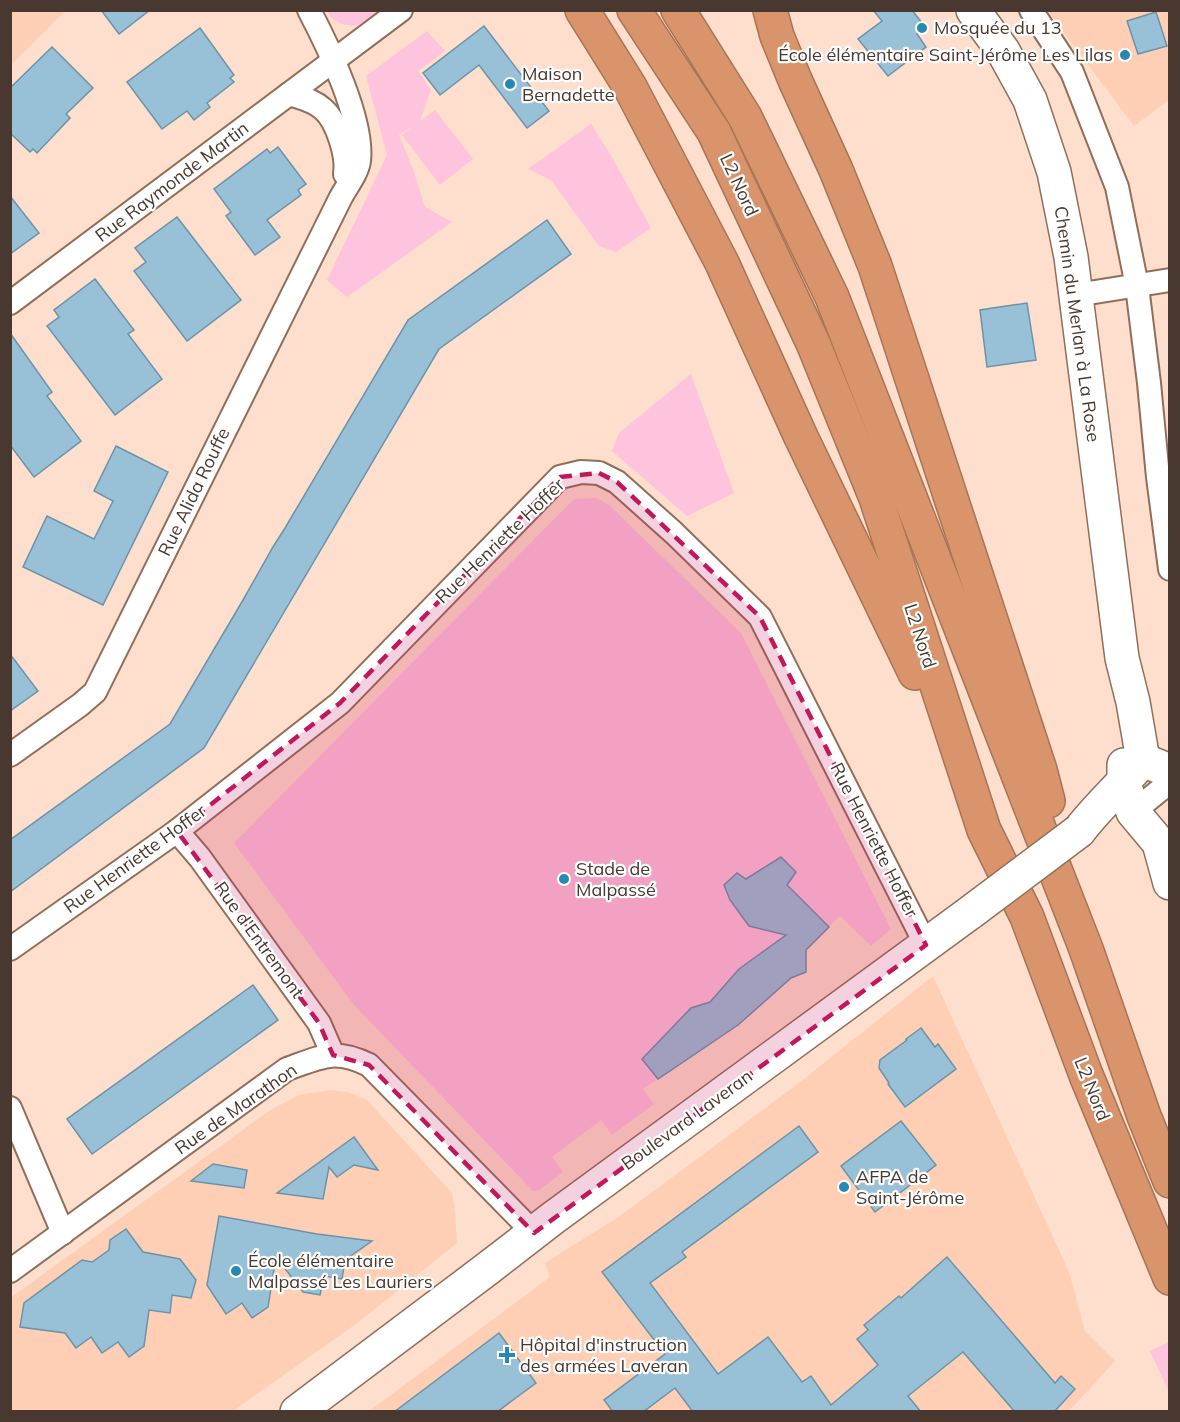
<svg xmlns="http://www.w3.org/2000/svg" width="1180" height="1422" viewBox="0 0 1180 1422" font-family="Mulish,sans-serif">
<rect width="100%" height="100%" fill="#fedecc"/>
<g fill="#fecfb4">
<polygon points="11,11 65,11 11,65"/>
<polygon points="1048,11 1169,11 1169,100 1134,126"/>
<polygon points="933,976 1069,1272 1085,1331 1115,1361 1069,1411 368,1412 550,1277 545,1263 617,1218 701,1156 795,1086"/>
<polygon points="330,1090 348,1092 367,1100 452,1193 455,1211 457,1243 360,1321 233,1411 11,1411 10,1298 269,1111 299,1095"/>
</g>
<g fill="#ffc4dd">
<path d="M 327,11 L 378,11 C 372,15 364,23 357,25 C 345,27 332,21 327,11 Z"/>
<polygon points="427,31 445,51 418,71 431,90 420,121 435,110 473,159 440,185 402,135 413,126 399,135 413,169 425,207 452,222 347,297 327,280 387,155 366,76"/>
<polygon points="591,124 609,152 651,228 616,252 599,246 551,180 528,169"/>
<polygon points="691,374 734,493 687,516 612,451 619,433"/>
<polygon points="597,498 610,506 741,633 891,929 871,946 840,916 806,950 806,972 791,979 738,1025 643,1089 654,1104 612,1135 601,1120 552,1157 563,1172 538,1191 533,1191 354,1005 234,843 574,499"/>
<polygon points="1169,1342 1169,1392 1150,1351"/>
</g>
<g fill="#98c1d7" stroke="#6b93a8" stroke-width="1.5">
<polygon points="101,10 150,10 119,34"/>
<polygon points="873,10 912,10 926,28 917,34 926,47 888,76 858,39 882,21"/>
<polygon points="1156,12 1167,46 1138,54 1127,21"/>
<polygon points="484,26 549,111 527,128 479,65 440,95 423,73"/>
<polygon points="200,28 234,75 230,78 234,82 207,103 210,107 194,120 187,111 162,129 127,82"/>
<polygon points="52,47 93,88 66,114 70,118 37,153 33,149 30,152 10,133 10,88"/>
<polygon points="278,147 306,184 298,190 301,195 267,220 280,237 255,255 226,216 231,212 214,189 267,149 270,153"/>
<polygon points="10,196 39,233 10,254"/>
<polygon points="177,217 241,300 187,341 134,271 146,262 135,248"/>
<polygon points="547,220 571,254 439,349 204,748 10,892 10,840 170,724 243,600 273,547 285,528 408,320"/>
<polygon points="95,279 134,330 128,334 162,379 115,415 47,326 59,317 54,310"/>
<polygon points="1027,303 1036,360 987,367 980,310"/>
<polygon points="10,333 52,392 47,396 81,441 34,477 10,445"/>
<polygon points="116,446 168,472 103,605 23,567 47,516 94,539 113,501 94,491"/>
<polygon points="10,654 38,691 10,711"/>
<polygon points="781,857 796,872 787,885 829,927 806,950 806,972 791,978 738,1025 658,1079 642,1059 691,1008 710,1002 739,969 786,935 749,926 730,900 724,885 737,873 746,879"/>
<polygon points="253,985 278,1020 92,1154 67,1119"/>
<polygon points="921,1028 935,1047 938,1044 956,1069 905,1107 888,1084 889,1083 879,1068 880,1060 907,1040 906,1039"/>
<polygon points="901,1121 936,1165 875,1212 841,1166"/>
<polygon points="799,1126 818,1152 682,1252 686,1257 650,1283 718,1374 768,1337 802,1382 811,1376 831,1405 878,1365 857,1339 868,1330 864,1325 899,1296 901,1298 947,1257 1055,1383 1061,1376 1075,1389 1054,1412 1015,1412 963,1352 908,1396 921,1412 693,1412 675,1388 643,1412 613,1412 604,1400 665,1354 602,1272"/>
<polygon points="354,1137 378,1170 354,1165 337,1177 329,1167 323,1199 277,1193"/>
<polygon points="213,1164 247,1170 244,1188 191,1181"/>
<polygon points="219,1216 317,1234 372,1241 345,1260 342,1279 324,1276 320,1295 303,1292 276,1257 268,1307 252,1318 242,1303 226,1314 207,1285"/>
<polygon points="126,1229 143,1252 180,1259 196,1280 191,1298 172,1295 170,1313 149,1310 144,1346 129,1357 118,1342 102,1353 91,1337 76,1348 65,1333 20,1327 24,1303 82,1260 92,1262 109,1250 110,1240"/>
<polygon points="499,1333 536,1383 513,1400 497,1412 394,1412"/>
</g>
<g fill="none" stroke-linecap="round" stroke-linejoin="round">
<g stroke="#916e5a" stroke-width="26">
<g id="street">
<polyline points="1031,10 1072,72 1117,187 1137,286 1149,383 1158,477 1170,569"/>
<path d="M 289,94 C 301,98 313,100 323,109 C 337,121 348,156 345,174"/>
<polyline points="1076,295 1170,280"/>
<polyline points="10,303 401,10"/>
<path d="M 10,755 L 80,705 L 95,692 L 340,199 C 346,187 357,174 359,161 C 364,121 328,46 309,10"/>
<polyline points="1133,812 1170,782"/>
<polyline points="177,831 200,858 319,1023 333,1055"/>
<polyline points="10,949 177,831 340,703 560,477 581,472 599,473 617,482 674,533 760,617 926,945"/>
<polyline points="10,1108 63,1233"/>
<path d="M 10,1271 L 287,1069 C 321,1057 334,1048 369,1065 L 534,1233"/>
</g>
</g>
<g stroke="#916e5a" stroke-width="36">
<g id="secondary">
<path d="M 973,10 L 1003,51 L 1030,100 L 1054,172 L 1071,257 L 1122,658 L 1133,702 L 1143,760 C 1122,785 1098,806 1079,831"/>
<polyline points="1143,760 1170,771"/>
<polyline points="1124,765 1124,783 1133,812 1159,843 1170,883"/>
<polyline points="297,1412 487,1269 553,1218 971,912"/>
</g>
</g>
<g stroke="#a77456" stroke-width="36">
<g id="highway">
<polyline points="582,10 630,87 722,263 801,437 915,673"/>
<polyline points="634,10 714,132 813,343 876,498 984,830 1027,917 1086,1075 1170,1278"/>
<polyline points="678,10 745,117 832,297 1086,949 1144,1116 1170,1181"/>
<polyline points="770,10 777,36 795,80 836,170 875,266 1040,770 1048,801"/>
</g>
</g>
<use href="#street" stroke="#fff" stroke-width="22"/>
<use href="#secondary" stroke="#fff" stroke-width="33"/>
<use href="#highway" stroke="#da946b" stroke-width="33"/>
<g stroke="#916e5a" stroke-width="36" stroke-linecap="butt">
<polyline id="secondary-bridge" points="971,912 1079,831"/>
</g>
<use href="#secondary-bridge" stroke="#fff" stroke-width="33"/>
</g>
<path fill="#c2185b" fill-opacity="0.2" stroke="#c2185b" stroke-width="4.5" stroke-dasharray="12 8" stroke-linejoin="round" d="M 599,473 L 617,482 L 760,617 L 926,945 L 534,1233 L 369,1065 L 333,1055 L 319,1023 L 177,831 L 340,703 L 560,477 Z"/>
<g fill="#2589b3" stroke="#fff" stroke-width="2">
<circle cx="922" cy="28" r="6"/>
<circle cx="1125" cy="55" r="6"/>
<circle cx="510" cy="84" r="6"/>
<circle cx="564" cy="879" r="6"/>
<circle cx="844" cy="1187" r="6"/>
<circle cx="236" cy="1271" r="6"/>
<path d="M504 1346h6v6h6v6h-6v6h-6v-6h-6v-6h6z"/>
</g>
<g text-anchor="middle" stroke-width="4.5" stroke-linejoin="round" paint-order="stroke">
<g font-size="18" fill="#48382f" stroke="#fff" text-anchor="start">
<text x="934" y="34">Mosquée du 13</text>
<text x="1113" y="61" text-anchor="end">École élémentaire Saint-Jérôme Les Lilas</text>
<text x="522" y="80">Maison<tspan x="522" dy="21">Bernadette</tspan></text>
<text x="576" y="875">Stade de<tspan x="576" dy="21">Malpassé</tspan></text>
<text x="856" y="1183">AFPA de<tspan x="856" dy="21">Saint-Jérôme</tspan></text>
<text x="248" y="1267">École élémentaire<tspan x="248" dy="21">Malpassé Les Lauriers</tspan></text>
<text x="520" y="1351">Hôpital d'instruction<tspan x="520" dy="21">des armées Laveran</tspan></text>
</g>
<g font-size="18" fill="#48382f" stroke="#fff">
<text transform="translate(172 182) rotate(-37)" y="6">Rue Raymonde Martin</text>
<text transform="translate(739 185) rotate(65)" y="6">L2 Nord</text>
<text transform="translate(1077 324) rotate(82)" y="6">Chemin du Merlan à La Rose</text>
<text transform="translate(194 492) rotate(-64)" y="6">Rue Alida Rouffe</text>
<text transform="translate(500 541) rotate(-44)" y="6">Rue Henriette Hoffer</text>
<text transform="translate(920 636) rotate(72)" y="6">L2 Nord</text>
<text transform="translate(874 840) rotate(63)" y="6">Rue Henriette Hoffer</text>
<text transform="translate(135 859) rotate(-36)" y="6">Rue Henriette Hoffer</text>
<text transform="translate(259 940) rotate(54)" y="6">Rue d'Entremont</text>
<text transform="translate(1092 1089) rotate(68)" y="6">L2 Nord</text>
<text transform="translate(236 1109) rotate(-35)" y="6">Rue de Marathon</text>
<text transform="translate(687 1120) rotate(-36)" y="6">Boulevard Laveran</text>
</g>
</g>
<rect width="1180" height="1422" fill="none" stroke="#48382f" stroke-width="24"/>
</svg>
